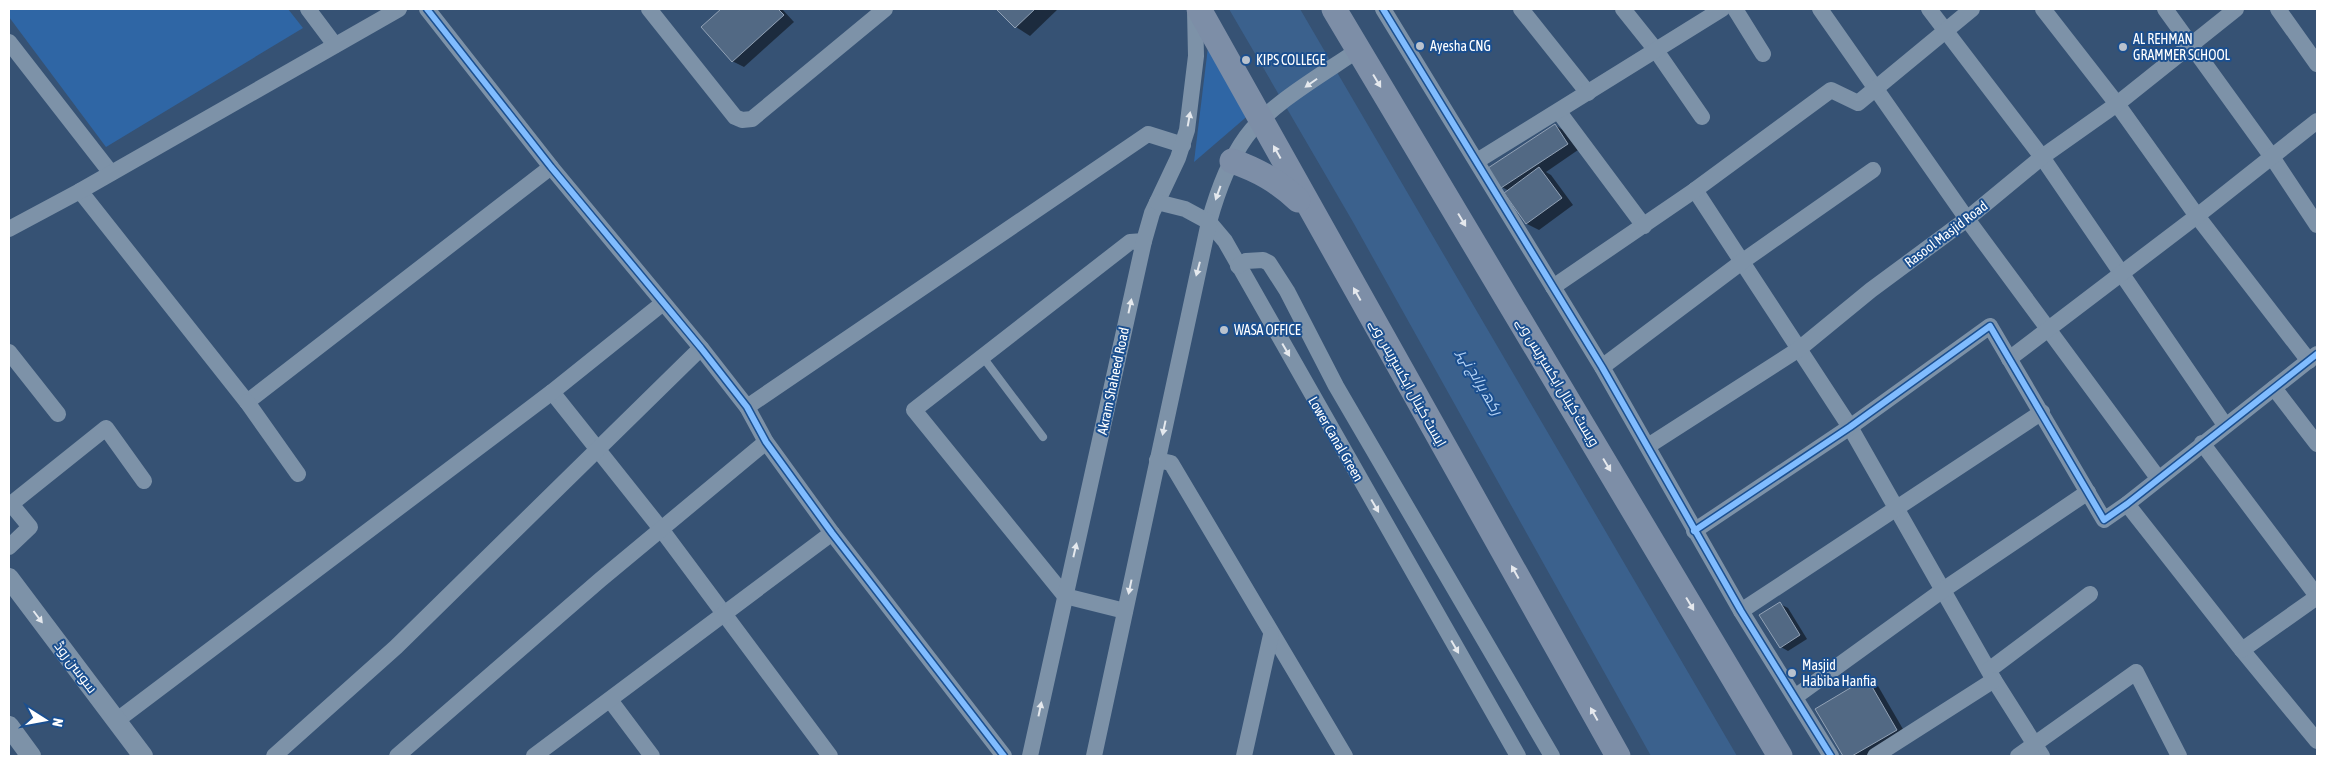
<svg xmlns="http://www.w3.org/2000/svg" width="2326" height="765" viewBox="0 0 2326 765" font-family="'Asap Condensed',Cairo,sans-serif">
<rect width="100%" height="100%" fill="#365274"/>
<g fill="#2f66a5">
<polygon points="9,9 288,9 303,28 106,147 9,17"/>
<polygon points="1208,47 1251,113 1194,162"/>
</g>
<polygon fill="#3b618d" points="1229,9 1300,9 1737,756 1651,756 1353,222"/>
<g fill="#0007">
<polygon points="723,9 782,9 794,22 744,67 732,61 703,27"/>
<polygon points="998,9 1058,9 1030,36 1016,27"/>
<polygon points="1555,125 1566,132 1578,150 1546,172 1551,175 1573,205 1539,230 1527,224 1505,193 1509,191 1502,187"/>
<polygon points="1780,604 1788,608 1807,639 1788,651 1781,647"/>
<polygon points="1867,680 1878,686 1907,736 1873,756 1844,756 1817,709"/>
</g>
<g fill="#526984" stroke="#92a2b6">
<polygon points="721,9 778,9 784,15 732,62 701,27"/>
<polygon points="996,9 1035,9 1015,28"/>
<polygon points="1555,124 1568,144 1501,188 1488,168"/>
<polygon points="1539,167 1562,198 1526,224 1504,193"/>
<polygon points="1780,602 1800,635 1780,648 1759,615"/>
<polygon points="1867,678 1897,730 1852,756 1843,756 1815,709"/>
</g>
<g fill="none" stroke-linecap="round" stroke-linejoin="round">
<polyline stroke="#7d92a8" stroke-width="8" points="982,356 1043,437"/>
<g stroke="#7d92a8" stroke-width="16">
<polyline points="308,9 335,45"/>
<polyline points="427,9 551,167 701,348 747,407 766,442 832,533 1004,756"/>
<polyline points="649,9 735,117 742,120 752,119 885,9"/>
<polyline points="1383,9 1602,367 1741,611 1831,756"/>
<polyline points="1521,9 1588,93"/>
<polyline points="1623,9 1655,49 1702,117"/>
<polyline points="1735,9 1763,54"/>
<polyline points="1820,9 1967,219 2158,478"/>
<polyline points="1929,9 2042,157 2225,425"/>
<polyline points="2043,9 2117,104 2197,216 2309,361"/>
<polyline points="2165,9 2272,157 2317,225"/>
<polyline points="2278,9 2317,64"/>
<polyline points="9,42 111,173"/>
<path d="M 1358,50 C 1323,74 1270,104 1246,137 C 1228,162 1217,193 1209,222 L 1225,241 L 1518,756"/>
<polyline points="1559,112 1644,226"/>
<polyline points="1477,161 1722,9"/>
<polyline points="1695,190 1850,427 1994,680 2042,756"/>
<polyline points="80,191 247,402 551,167"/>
<polyline points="9,229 80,191 399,9"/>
<polyline points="1238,266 1246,261 1263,260 1269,263 1287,291 1336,386 1552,756"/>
<polyline points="1553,287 1695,190 1831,90 1858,103 1972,9"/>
<polyline points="9,352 58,414"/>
<polyline points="2009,359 2197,216 2317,121"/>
<polyline points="1602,367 1743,261 1873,170"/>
<polyline points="2274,388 2317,444"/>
<polyline points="552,392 661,529 830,756"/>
<polyline points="247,402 298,474"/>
<polyline points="747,407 1148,134 1183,145"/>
<polyline points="2202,443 2317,596"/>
<polyline points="1648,446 1799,349 1871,290 1967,219 2042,157 2117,104 2236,9"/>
<polyline points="1157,460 1171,463 1345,756"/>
<polyline points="2127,504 2242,650 2317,741"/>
<polyline points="1694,531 1850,427 1990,326 2104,520 2127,504 2317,354"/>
<polyline points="9,547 30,527 11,504 106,428 144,481"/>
<polyline points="1125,611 1065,596 914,410 1130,242 1144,241"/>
<polyline points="1741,611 2042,412"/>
<polyline points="2242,650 2317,597"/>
<polyline points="1989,670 2090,594"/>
<polyline points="1795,697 1943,590 2088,492"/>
<polyline points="610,700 652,756"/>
<polyline points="116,721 552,392 663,303"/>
<polyline points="274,756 396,647 701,348"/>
<polyline points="397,756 600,580 766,442"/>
<polyline points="534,756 832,533"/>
<polyline points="1030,756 1144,241 1152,213 1178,158 1187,130 1196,56 1195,10"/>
<polyline points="1094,756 1209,222 1185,209 1157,202"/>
<polyline points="1244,756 1271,635"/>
<polyline points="1875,756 1994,680"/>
<polyline points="2018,756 2136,672 2179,756"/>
</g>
<g stroke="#7d92a8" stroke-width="20">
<polyline points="9,578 143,756"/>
<polyline points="9,726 31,756"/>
</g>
<g stroke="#7d8ea7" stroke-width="25">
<polyline points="1199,9 1618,756"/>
<polyline points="1334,9 1780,756"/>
<path d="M 1232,161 C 1258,170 1278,181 1298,200"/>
</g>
<g stroke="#1b4f8f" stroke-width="9">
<g id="cycleway">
<polyline points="427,9 551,167 701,348 747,407 766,442 832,533 1004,756"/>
<polyline points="1383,9 1602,367 1741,611 1831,756"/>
<polyline points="1694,531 1850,427 1990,326 2104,520 2127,504 2317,354"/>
</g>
</g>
<use href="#cycleway" stroke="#80bcff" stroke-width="6"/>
</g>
<defs><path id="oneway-solid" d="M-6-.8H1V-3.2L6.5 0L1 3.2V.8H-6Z" transform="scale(1.25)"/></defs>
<g fill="#e5e8ed">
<use href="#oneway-solid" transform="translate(1377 81) rotate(59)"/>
<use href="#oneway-solid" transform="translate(1277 152) rotate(-119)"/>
<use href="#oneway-solid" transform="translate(1462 220) rotate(59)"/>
<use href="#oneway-solid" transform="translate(1357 294) rotate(-119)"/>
<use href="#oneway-solid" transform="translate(1607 465) rotate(59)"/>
<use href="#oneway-solid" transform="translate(1515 572) rotate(-119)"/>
<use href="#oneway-solid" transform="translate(1690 604) rotate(59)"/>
<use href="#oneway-solid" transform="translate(1594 714) rotate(-119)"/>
</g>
<g fill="#e5e9ee">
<use href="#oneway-solid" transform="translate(1311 83) rotate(145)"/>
<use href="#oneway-solid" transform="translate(1189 119) rotate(-80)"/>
<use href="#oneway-solid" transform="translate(1218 193) rotate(110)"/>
<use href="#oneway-solid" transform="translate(1198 269) rotate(105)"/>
<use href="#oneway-solid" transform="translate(1130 306) rotate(-78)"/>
<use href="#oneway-solid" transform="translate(1286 350) rotate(60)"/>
<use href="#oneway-solid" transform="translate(1164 428) rotate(102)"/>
<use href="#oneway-solid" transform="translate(1375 506) rotate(60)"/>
<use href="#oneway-solid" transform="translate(1075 550) rotate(-77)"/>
<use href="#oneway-solid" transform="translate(1130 587) rotate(102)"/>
<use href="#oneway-solid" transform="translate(38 617) rotate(53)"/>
<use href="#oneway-solid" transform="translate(1455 647) rotate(60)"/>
<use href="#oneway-solid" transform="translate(1040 709) rotate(-78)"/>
</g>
<g fill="#b9c2ce" stroke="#1b4f8f" stroke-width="2">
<circle cx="1420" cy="46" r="5"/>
<circle cx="2123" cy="47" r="5"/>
<circle cx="1246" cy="60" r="5"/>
<circle cx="1224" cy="330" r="5"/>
<circle cx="1792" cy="673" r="5"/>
</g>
<g text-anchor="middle" stroke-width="4" stroke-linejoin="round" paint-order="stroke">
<g font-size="14" fill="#fff" stroke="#1b4f8f" text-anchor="start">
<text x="2133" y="44">AL REHMAN<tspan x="2133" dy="16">GRAMMER SCHOOL</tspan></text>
<text x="1430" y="51">Ayesha CNG</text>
<text x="1256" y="65">KIPS COLLEGE</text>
<text x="1234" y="335">WASA OFFICE</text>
<text x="1802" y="670">Masjid<tspan x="1802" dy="16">Habiba Hanfia</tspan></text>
</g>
<g font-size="14" fill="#fff" stroke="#1b4f8f">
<text transform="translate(1946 234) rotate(-37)" y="5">Rasool Masjid Road</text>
<text transform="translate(1113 381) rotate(-78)" y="5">Akram Shaheed Road</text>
<text transform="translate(1558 382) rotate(59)" y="5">ویسٹ کینال ایکسپریس وے</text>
<text transform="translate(1408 383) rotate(61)" y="5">ایسٹ کینال ایکسپریس وے</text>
<text transform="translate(1336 439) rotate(60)" y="5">Lower Canal Green</text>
<text transform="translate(76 667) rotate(53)" y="5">سوسن روڈ</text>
</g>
<g font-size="15" font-style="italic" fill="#b5d3f5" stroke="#1b4f8f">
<text transform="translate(1480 382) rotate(60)" y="5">رکھ برانچ نہر</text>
</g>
</g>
<rect width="2326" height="765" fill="none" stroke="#ffffff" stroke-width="20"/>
<g transform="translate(45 720) rotate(101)" stroke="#1b4f8f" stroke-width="4" paint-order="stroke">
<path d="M0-4L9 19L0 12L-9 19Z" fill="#ffffff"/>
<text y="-8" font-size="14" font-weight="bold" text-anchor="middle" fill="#ffffff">N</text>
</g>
</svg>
